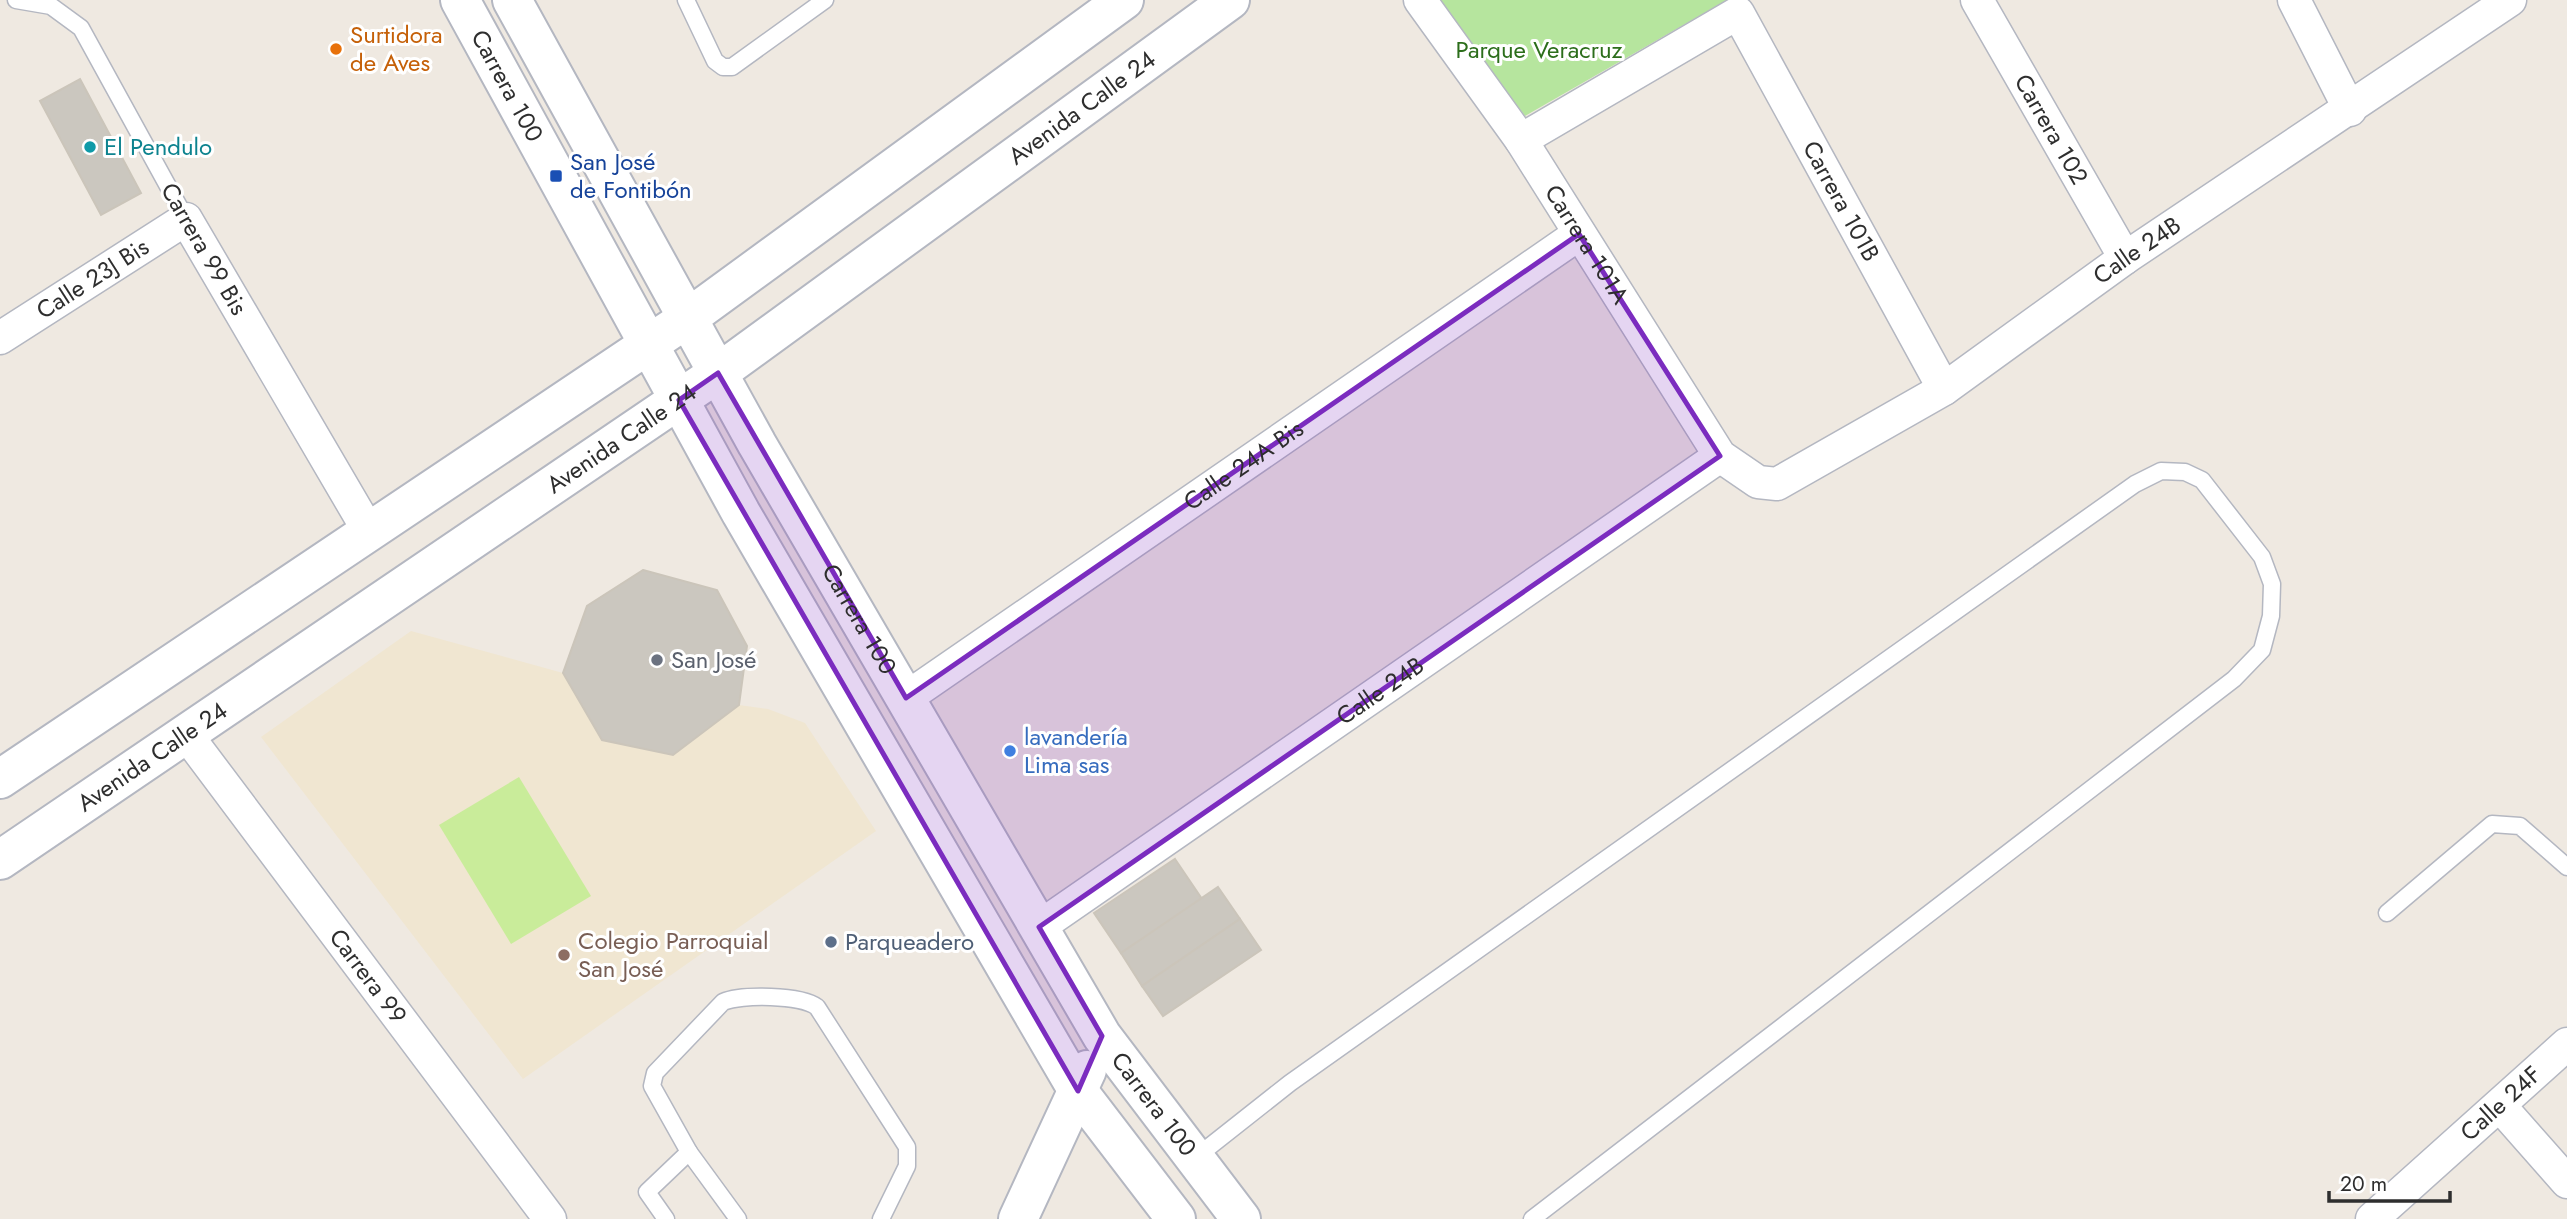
<svg xmlns="http://www.w3.org/2000/svg" width="2567" height="1219" viewBox="0 0 2567 1219" font-family="Jost,sans-serif">
<rect width="100%" height="100%" fill="#efe9e1"/>
<polygon fill="#f0e6d1" points="411,631 563,673 602,740 673,755 739,705 768,709 805,723 876,831 523,1079 261,737"/>
<polygon fill="#b6e59e" points="1435,0 1727,0 1525,116"/>
<polygon fill="#c9ec9a" points="519,777 591,896 511,944 439,825"/>
<g fill="#cbc7bf" stroke="#cbc5ba" stroke-width="2">
<polygon points="80,79 141,193 101,215 40,101"/>
<polygon points="643,570 717,590 747,646 739,705 673,755 602,740 563,673 587,606"/>
<polygon points="1175,859 1202,899 1121,953 1094,913"/>
<polygon points="1218,887 1240,919 1142,986 1121,953"/>
<polygon points="1240,919 1261,950 1163,1016 1142,986"/>
</g>
<g fill="none" stroke-linecap="round" stroke-linejoin="round">
<g stroke="#b4b7c1" stroke-width="19">
<g id="lane">
<polyline points="16,0 51,6 81,28 186,219"/>
<polyline points="686,0 715,61 723,67 732,67 825,0"/>
<polyline points="2387,913 2492,824 2520,826 2567,867"/>
<polyline points="689,1152 738,1219"/>
<polyline points="1195,1158 1290,1083 2135,484 2161,471 2185,472 2202,480 2262,557 2272,584 2271,616 2262,650 2234,679 1532,1219"/>
<path d="M 666,1219 L 647,1192 L 689,1152 L 652,1086 L 655,1073 L 723,1002 C 741,994 801,995 817,1007 L 907,1147 L 907,1166 L 881,1219"/>
</g>
</g>
<g stroke="#b4b7c1" stroke-width="35">
<g id="street">
<path id="s1" d="M 1420,0 L 1521,140 L 1720,456 L 1758,482 L 1777,484 L 1944,389 L 2125,258 L 2510,0"/>
<path id="s2" d="M 1977,0 L 2125,258"/>
<polyline points="2294,0 2350,110"/>
<path id="s3" d="M 1521,140 L 1738,13 L 1944,389"/>
<path id="s4" d="M 0,338 L 186,219 L 368,530"/>
<path id="s5" d="M 906,698 L 1579,234"/>
<path id="s6" d="M 186,734 L 550,1219"/>
<path id="s7" d="M 1039,927 L 1720,456"/>
<polyline points="2500,1106 2567,1182"/>
<path id="s8" d="M 2372,1219 L 2567,1044"/>
</g>
</g>
<g stroke="#b4b7c1" stroke-width="42">
<g id="secondary">
<path id="s9" d="M 460,0 L 741,513 L 1078,1091 L 1176,1219"/>
<path id="s10" d="M 512,0 L 757,444 L 1102,1036 L 1241,1219"/>
<polyline points="0,779 688,318 1124,0"/>
<path id="s11" d="M 0,860 L 718,373 L 1230,0"/>
<polyline points="1018,1219 1087,1070"/>
</g>
</g>
<use href="#lane" stroke="#fff" stroke-width="16"/>
<use href="#street" stroke="#fff" stroke-width="32"/>
<use href="#secondary" stroke="#fff" stroke-width="38"/>
</g>
<path fill="#7b2cbf" fill-opacity="0.2" stroke="#7b2cbf" stroke-width="5" stroke-linejoin="round" d="M 1579,234 L 1720,456 L 1039,927 L 1102,1036 L 1078,1091 L 679,400 L 718,373 L 906,698 Z"/>
<circle fill="#e8710a" stroke="#fff" stroke-width="2.5" cx="336" cy="49" r="7"/>
<circle fill="#0f9aa8" stroke="#fff" stroke-width="2.5" cx="90" cy="147" r="7"/>
<rect fill="#1a4fb4" stroke="#fff" stroke-width="2.5" x="549" y="169" width="14" height="14" rx="3.5"/>
<circle fill="#6b7280" stroke="#fff" stroke-width="2.5" cx="657" cy="660" r="7"/>
<circle fill="#3f7fe0" stroke="#fff" stroke-width="2.5" cx="1010" cy="751" r="7"/>
<circle fill="#5c6f8a" stroke="#fff" stroke-width="2.5" cx="831" cy="942" r="7"/>
<circle fill="#8d6e63" stroke="#fff" stroke-width="2.5" cx="564" cy="955" r="7"/>
<g text-anchor="middle" stroke-width="6" stroke-linejoin="round" paint-order="stroke">
<g font-size="24" fill="#c56008" stroke="#fff" text-anchor="start">
<text x="350" y="43">Surtidora<tspan x="350" dy="28">de Aves</tspan></text>
</g>
<g font-size="24" fill="#2c6e1b" stroke="#fff">
<text x="1539" y="58">Parque Veracruz</text>
</g>
<g font-size="24" fill="#2e2e2e" stroke="#fff">
<text dy="8" stroke="none"><textPath href="#s9" startOffset="98">Carrera 100</textPath></text>
<text dy="8" stroke="none"><textPath href="#s11" startOffset="1318">Avenida Calle 24</textPath></text>
<text dy="8" stroke="none"><textPath href="#s2" startOffset="149">Carrera 102</textPath></text>
<text dy="8" stroke="none"><textPath href="#s3" startOffset="466">Carrera 101B</textPath></text>
<text dy="8" stroke="none"><textPath href="#s1" startOffset="296">Carrera 101A</textPath></text>
<text transform="translate(204 249) rotate(60)" y="8">Carrera 99 Bis</text>
<text dy="8" stroke="none"><textPath href="#s1" startOffset="1041">Calle 24B</textPath></text>
<text dy="8" stroke="none"><textPath href="#s4" startOffset="110">Calle 23J Bis</textPath></text>
<text dy="8" stroke="none"><textPath href="#s11" startOffset="751">Avenida Calle 24</textPath></text>
<text dy="8" stroke="none"><textPath href="#s5" startOffset="410">Calle 24A Bis</textPath></text>
<text dy="8" stroke="none"><textPath href="#s10" startOffset="710">Carrera 100</textPath></text>
<text dy="8" stroke="none"><textPath href="#s7" startOffset="415">Calle 24B</textPath></text>
<text dy="8" stroke="none"><textPath href="#s11" startOffset="184">Avenida Calle 24</textPath></text>
<text dy="8" stroke="none"><textPath href="#s6" startOffset="303">Carrera 99</textPath></text>
<text dy="8" stroke="none"><textPath href="#s10" startOffset="1278">Carrera 100</textPath></text>
<text dy="8" stroke="none"><textPath href="#s8" startOffset="173">Calle 24F</textPath></text>
</g>
<g font-size="24" fill="#0d838f" stroke="#fff" text-anchor="start">
<text x="104" y="155">El Pendulo</text>
</g>
<g font-size="24" fill="#164399" stroke="#fff" text-anchor="start">
<text x="570" y="170">San José<tspan x="570" dy="28">de Fontibón</tspan></text>
</g>
<g font-size="24" fill="#5b616d" stroke="#fff" text-anchor="start">
<text x="671" y="668">San José</text>
</g>
<g font-size="24" fill="#366cbe" stroke="#fff" text-anchor="start">
<text x="1024" y="745">lavandería<tspan x="1024" dy="28">Lima sas</tspan></text>
</g>
<g font-size="24" fill="#785e54" stroke="#fff" text-anchor="start">
<text x="578" y="949">Colegio Parroquial<tspan x="578" dy="28">San José</tspan></text>
</g>
<g font-size="24" fill="#4e5e75" stroke="#fff" text-anchor="start">
<text x="845" y="950">Parqueadero</text>
</g>
</g>
<path d="M2329 1191v10h121v-10" fill="none" stroke="#2e2e2e" stroke-width="3.5"/>
<text x="2340" y="1191" font-size="21" fill="#2e2e2e" stroke="#ffffff" stroke-width="5" paint-order="stroke">20 m</text>
</svg>
